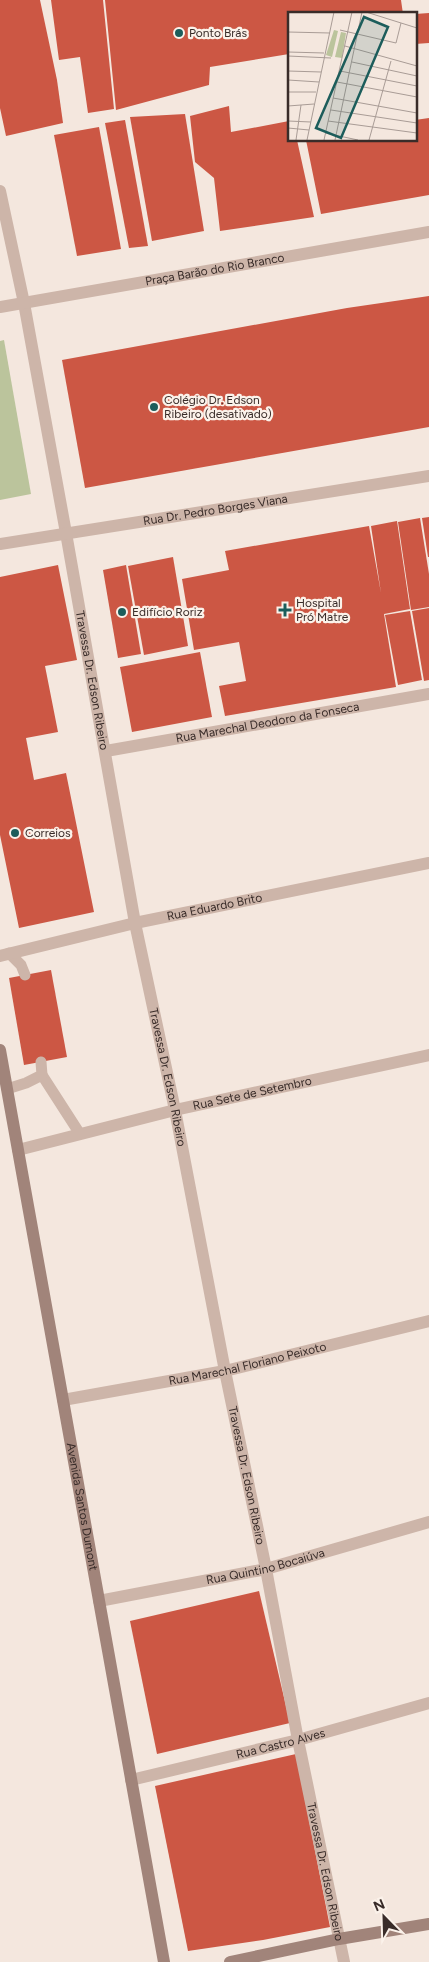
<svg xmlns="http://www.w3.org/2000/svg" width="429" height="1962" viewBox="0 0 429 1962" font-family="Figtree,sans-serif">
<rect width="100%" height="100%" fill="#f4e7de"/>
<polygon fill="#bbc49c" points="4,340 31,494 0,500 0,341"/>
<g fill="#cc5744">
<polygon points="0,0 40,0 57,80 63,123 6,136 0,108"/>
<polygon points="51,0 103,0 114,109 88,113 80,57 59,60"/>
<polygon points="105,0 401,0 403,14 289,14 289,54 210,67 209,85 116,110"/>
<polygon points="429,13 429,43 415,44 415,14"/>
<polygon points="229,106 231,132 289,121 289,140 297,140 314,217 220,231 214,178 195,162 190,116"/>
<polygon points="185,114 204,231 152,241 130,117"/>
<polygon points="429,118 429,195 321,214 306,140 415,140 415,120"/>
<polygon points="125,120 148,246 129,248 105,123"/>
<polygon points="99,127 121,249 77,256 54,135"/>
<polygon points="429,296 429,427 85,488 62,360 347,308"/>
<polygon points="429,517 429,557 428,557 422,518"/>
<polygon points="420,518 429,574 429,607 411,610 398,522"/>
<polygon points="397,521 410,609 384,614 396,687 225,716 219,686 246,681 239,642 194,650 182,579 229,570 225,551 369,526 381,593 371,526"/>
<polygon points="173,557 188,646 144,655 128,566"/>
<polygon points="58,565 77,660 45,666 58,732 26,738 34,780 66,773 94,912 19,928 0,835 0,577"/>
<polygon points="126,565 141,654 118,658 103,570"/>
<polygon points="429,608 429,680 424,681 412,611"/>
<polygon points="410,611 422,680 398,685 385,615"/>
<polygon points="200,652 212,717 132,732 120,667"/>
<polygon points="51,970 67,1057 24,1065 9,978"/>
<polygon points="259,1591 290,1723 157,1754 130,1621"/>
<polygon points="296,1754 330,1927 263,1940 188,1951 155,1786"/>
</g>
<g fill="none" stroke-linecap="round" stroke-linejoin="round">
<g stroke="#cdb5a9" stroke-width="11">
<polyline points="9,953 21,965 25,975"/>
<polyline points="42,1075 80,1134"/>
<polyline points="7,1089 26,1083 42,1075 41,1062"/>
</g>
<g stroke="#cdb5a9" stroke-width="12">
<path id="s1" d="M 0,956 L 135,923 L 429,863"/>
<path id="s2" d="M 63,1400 L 225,1371 L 429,1321"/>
<path id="s3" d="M 99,1601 L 266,1569 L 429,1522"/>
<path id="s4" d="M 131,1780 L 298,1740 L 429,1703"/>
</g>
<g stroke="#cdb5a9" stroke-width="12">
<path id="s5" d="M 0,191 L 24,303 L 66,533 L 135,923 L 175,1110 L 225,1371 L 266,1569 L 298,1740 L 344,1962"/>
<path id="s6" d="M 0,307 L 429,232"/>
<path id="s7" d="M 0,544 L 429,476"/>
<path id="s8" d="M 106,751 L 429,694"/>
<path id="s9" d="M 18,1150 L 175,1110 L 429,1055"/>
</g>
<g stroke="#a1847a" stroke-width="12">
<path id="s10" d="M 0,1050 L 164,1962"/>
<polyline points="230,1962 339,1939 429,1924"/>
</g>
</g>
<g fill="#1c5d5b" stroke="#fbf2ea" stroke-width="2">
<circle cx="179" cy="33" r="5"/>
<circle cx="154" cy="407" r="5"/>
<path d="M282.5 602.5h5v5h5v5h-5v5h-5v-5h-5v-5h5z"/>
<circle cx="122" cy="612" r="5"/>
<circle cx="15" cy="833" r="5"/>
</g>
<g text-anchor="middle" stroke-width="4.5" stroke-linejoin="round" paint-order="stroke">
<g font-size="12" fill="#392c29" stroke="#fbf2ea" text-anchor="start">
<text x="189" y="37">Ponto Brás</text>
<text x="164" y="404">Colégio Dr. Edson<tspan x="164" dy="14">Ribeiro (desativado)</tspan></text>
<text x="296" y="607">Hospital<tspan x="296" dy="14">Pró Matre</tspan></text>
<text x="132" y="616">Edifício Roriz</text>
<text x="25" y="837">Correios</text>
</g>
<g font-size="12" fill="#392c29" stroke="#fbf2ea">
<text dy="4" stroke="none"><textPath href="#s6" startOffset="218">Praça Barão do Rio Branco</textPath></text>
<text dy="4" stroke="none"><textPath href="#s7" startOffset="218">Rua Dr. Pedro Borges Viana</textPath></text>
<text dy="4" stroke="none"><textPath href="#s5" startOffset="498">Travessa Dr. Edson Ribeiro</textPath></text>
<text dy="4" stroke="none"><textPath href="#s8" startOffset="164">Rua Marechal Deodoro da Fonseca</textPath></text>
<text dy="4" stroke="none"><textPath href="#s1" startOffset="220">Rua Eduardo Brito</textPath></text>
<text dy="4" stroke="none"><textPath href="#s5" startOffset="902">Travessa Dr. Edson Ribeiro</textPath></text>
<text dy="4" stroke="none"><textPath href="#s9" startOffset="241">Rua Sete de Setembro</textPath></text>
<text dy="4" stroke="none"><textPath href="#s2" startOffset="188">Rua Marechal Floriano Peixoto</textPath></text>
<text dy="4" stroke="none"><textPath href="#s5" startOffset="1308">Travessa Dr. Edson Ribeiro</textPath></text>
<text dy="4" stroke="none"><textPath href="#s10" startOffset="464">Avenida Santos Dumont</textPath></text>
<text dy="4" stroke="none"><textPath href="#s3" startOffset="170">Rua Quintino Bocaiúva</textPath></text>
<text dy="4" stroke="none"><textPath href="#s4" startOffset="154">Rua Castro Alves</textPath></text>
<text dy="4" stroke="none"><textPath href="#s5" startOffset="1712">Travessa Dr. Edson Ribeiro</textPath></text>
</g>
</g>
<g transform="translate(288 12)">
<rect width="129" height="129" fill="#f4e7de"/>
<path d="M 46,18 L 50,19 L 44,45 L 38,43 ZM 53,20 L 58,21 L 54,46 L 47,45 Z" fill="#bbc49c"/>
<path fill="none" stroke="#a99c96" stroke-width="1" d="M 78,0 L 129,16M 52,18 L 108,31 L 113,11M 0,20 L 42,21M 57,34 L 129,54M 0,40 L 36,41M 0,44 L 43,46M 64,50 L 129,64M 0,59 L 33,60M 52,59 L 129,74M 0,68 L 31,70M 49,70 L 129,85M 0,80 L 28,80M 45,86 L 129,101M 0,94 L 26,92M 43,98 L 129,111M 0,109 L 23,110M 40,109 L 129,121M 0,116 L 21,118M 37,121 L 70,128M 8,128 L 13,93M 19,128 L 46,0M 36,128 L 64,0M 47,128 L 74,0M 81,128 L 103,49"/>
<path fill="#1c5d5b" fill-opacity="0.15" stroke="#1c5d5b" stroke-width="2.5" d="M 76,5 L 100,15 L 53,126 L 28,116 Z"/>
<rect width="129" height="129" fill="none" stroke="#392c29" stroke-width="2.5"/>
</g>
<g transform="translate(384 1917) rotate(337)" stroke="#fbf2ea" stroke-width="4" paint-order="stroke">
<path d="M0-4L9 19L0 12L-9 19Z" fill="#392c29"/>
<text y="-8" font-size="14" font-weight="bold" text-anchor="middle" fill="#392c29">N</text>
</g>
</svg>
